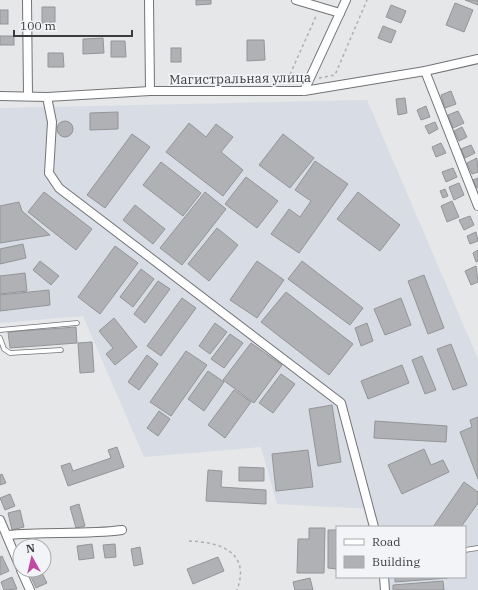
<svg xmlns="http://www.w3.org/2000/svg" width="478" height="590" viewBox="0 0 478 590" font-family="'IBM Plex Serif',serif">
<rect width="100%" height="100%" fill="#e5e7e9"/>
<polygon fill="#d7dce5" points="367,100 478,359 478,590 382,590 380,577 465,577 465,527 375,527 373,509 277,504 261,447 144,457 83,316 0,323 0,108"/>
<g fill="#b0b1b4" stroke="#939597">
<polygon points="196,0 211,0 211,4 196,5"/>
<polygon points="465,0 478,0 478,5"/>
<polygon points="455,3 473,10 464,32 446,25"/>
<polygon points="391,5 406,11 401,23 386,17"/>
<polygon points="42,7 55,7 55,22 42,23"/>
<rect x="0" y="10" width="8" height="14"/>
<polygon points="383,26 396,31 391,43 378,38"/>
<rect x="0" y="36" width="14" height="9"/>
<polygon points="103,38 104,53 83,54 83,39"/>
<polygon points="247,40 264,40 265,60 247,61"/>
<polygon points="111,41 125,41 126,57 111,57"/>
<rect x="171" y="48" width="10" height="14"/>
<polygon points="48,53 63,53 64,67 48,67"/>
<polygon points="451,91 456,104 445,108 441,95"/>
<polygon points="405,98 407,113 398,115 396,99"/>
<polygon points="426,106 430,117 421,120 417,110"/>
<polygon points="458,111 464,123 453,128 448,115"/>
<polygon points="118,112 118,129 90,130 90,113"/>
<circle cx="65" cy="129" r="8"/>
<polygon points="435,122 438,129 429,134 425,126"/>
<polygon points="189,123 206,137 216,124 233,137 221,152 243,170 223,196 166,152"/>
<polygon points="462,127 467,137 459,141 454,131"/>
<polygon points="132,134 150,147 105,208 87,195"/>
<polygon points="283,134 314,158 290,188 259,165"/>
<polygon points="441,143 446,153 436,157 432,147"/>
<polygon points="471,145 475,153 465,158 461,149"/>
<polygon points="477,158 478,172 472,174 467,163"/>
<polygon points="315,161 348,184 299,253 271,234 289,209 300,217 311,201 295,190"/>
<polygon points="161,162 201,193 183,216 143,185"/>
<polygon points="453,168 457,177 446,182 442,172"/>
<polygon points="246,177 278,201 257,228 225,204"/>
<polygon points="478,178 478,188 477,188 473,180"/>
<polygon points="459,183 464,195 454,200 449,187"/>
<polygon points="445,189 448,196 443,198 440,191"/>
<polygon points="44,192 92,229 76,250 28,212"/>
<polygon points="205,192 226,209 182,265 160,248"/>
<polygon points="358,192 400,225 380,251 337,219"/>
<polygon points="452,201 459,217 447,222 441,206"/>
<polygon points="19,202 22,211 50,235 0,243 0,206"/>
<polygon points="135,205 165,229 153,244 123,220"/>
<polygon points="470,216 474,225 464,230 459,220"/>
<polygon points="217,228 238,245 209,281 188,264"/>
<polygon points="476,232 478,241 470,244 467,236"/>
<polygon points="23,244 26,258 0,264 0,249"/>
<polygon points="115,246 138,263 100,314 78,297"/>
<polygon points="478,250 478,261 476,262 473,253"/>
<polygon points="40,261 59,276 51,285 33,270"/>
<polygon points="257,261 284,280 257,318 230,300"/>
<polygon points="302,261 363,308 350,325 288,279"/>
<polygon points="476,266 478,282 471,285 465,271"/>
<polygon points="141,269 154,279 133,307 120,297"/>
<polygon points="25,273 27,291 0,294 0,276"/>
<polygon points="424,275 444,328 428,334 408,281"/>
<polygon points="158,281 170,289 145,323 134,314"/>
<polygon points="49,290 50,305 0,311 0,295"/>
<polygon points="286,292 353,344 329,375 261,322"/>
<polygon points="182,298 196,308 161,356 147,346"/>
<polygon points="401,298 411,325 385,335 374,309"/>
<polygon points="114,318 137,347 115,365 106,354 113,348 99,331"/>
<polygon points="215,323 227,332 210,354 199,346"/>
<polygon points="367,323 373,341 361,346 355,328"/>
<polygon points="76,327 77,343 10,348 8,332"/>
<polygon points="230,334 243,343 224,368 211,359"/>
<polygon points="92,342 94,372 80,373 78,343"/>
<polygon points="251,343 282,365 254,403 223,380"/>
<polygon points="451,344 467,385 453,390 437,349"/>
<polygon points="186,351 207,365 171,416 150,402"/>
<polygon points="147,355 158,364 139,390 128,382"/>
<polygon points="422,356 436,390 425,394 412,360"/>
<polygon points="402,365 409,383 368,399 361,381"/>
<polygon points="208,371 224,382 204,411 188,399"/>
<polygon points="281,374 295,384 273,413 259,403"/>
<polygon points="234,390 251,402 225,438 208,425"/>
<polygon points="332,405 341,462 318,466 309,409"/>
<polygon points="159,411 170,419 158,436 147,428"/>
<polygon points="478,417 478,479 460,432 472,427 470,420"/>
<polygon points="375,421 447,426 446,442 374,438"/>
<polygon points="117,447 124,467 68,486 61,466 70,463 73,471 111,458 108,450"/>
<polygon points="424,449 431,465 443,460 449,472 402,494 388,465"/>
<polygon points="308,450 313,487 276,491 272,454"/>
<polygon points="239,467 264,468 264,481 239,481"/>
<polygon points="208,470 222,471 221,487 266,490 266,504 206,501"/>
<polygon points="2,474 6,483 0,485 0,475"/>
<polygon points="464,482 478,492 478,503 461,527 433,527"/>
<polygon points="10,494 15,506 5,510 0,498"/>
<polygon points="79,504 85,526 76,528 70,507"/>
<polygon points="20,510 24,527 12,530 8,513"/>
<polygon points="309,528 325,528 324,573 297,573 298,539 309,539"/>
<polygon points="328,530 337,530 337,569 328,568"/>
<polygon points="92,544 94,558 79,560 77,546"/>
<polygon points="115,544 116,557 105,558 103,545"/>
<polygon points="140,547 143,564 134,566 131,549"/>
<polygon points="2,556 9,571 0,575 0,557"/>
<polygon points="218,557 224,571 193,584 187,569"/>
<polygon points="42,573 47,583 36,588 31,577"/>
<polygon points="12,577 17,589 4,590 1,582"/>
<polygon points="395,577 448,577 448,578 395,582"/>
<polygon points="310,578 313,590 295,590 293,582"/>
<polygon points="443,581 444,590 393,590 393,585"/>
</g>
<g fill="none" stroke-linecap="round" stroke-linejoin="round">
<g stroke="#727376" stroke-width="5.5">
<g id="service">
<polyline points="0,330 77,323"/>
<polyline points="0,338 4,349 10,353 61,350"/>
<polyline points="465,550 478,548"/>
</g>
</g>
<g stroke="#727376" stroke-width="10">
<g id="minor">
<polyline points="27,0 28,96"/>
<polyline points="149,0 150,91"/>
<polyline points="296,0 340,13"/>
<polyline points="425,71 478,206"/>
<polyline points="304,91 346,0"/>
<polyline points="0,96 47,97 150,91 304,91 425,71 478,59"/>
<polyline points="47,97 52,122 49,173 59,188 341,403 374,527"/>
<polyline points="0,520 20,567"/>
<path d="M 7,535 C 45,531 84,535 122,530"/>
<polyline points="21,570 30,590"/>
<polyline points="384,577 385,590"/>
</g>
</g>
<g stroke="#adafb0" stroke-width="1.5" stroke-dasharray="3 3" stroke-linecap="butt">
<polyline points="319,78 335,75 367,0"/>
<polyline points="301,79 288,79 317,14"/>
<path d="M 189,541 C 220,542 251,552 237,590"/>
</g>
<use href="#service" stroke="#fff" stroke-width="4"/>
<use href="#minor" stroke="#fff" stroke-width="8"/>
</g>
<g text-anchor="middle" stroke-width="3.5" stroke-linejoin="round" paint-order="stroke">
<g font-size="13" fill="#3b3c3d" stroke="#f2f4f7">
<text transform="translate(240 78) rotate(-1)" y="5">Магистральная улица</text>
</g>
</g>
<rect x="336" y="526" width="130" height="52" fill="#f2f4f7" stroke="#a9aaad"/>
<rect x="344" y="539" width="20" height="6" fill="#ffffff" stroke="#a9aaad"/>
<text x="372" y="546" font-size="12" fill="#3b3c3d">Road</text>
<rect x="344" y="556" width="20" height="12" fill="#b0b1b4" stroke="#a9aaad"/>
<text x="372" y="566" font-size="12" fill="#3b3c3d">Building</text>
<g transform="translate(32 558) rotate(352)"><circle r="19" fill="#f2f4f7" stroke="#a9aaad"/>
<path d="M0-3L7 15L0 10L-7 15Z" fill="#be4aa4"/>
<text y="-6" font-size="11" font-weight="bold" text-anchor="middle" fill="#3b3c3d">N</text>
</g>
<path d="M14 30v6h118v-6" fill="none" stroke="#3b3c3d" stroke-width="2"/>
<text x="20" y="30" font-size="12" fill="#3b3c3d" stroke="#f2f4f7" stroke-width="3" paint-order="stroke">100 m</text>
</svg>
